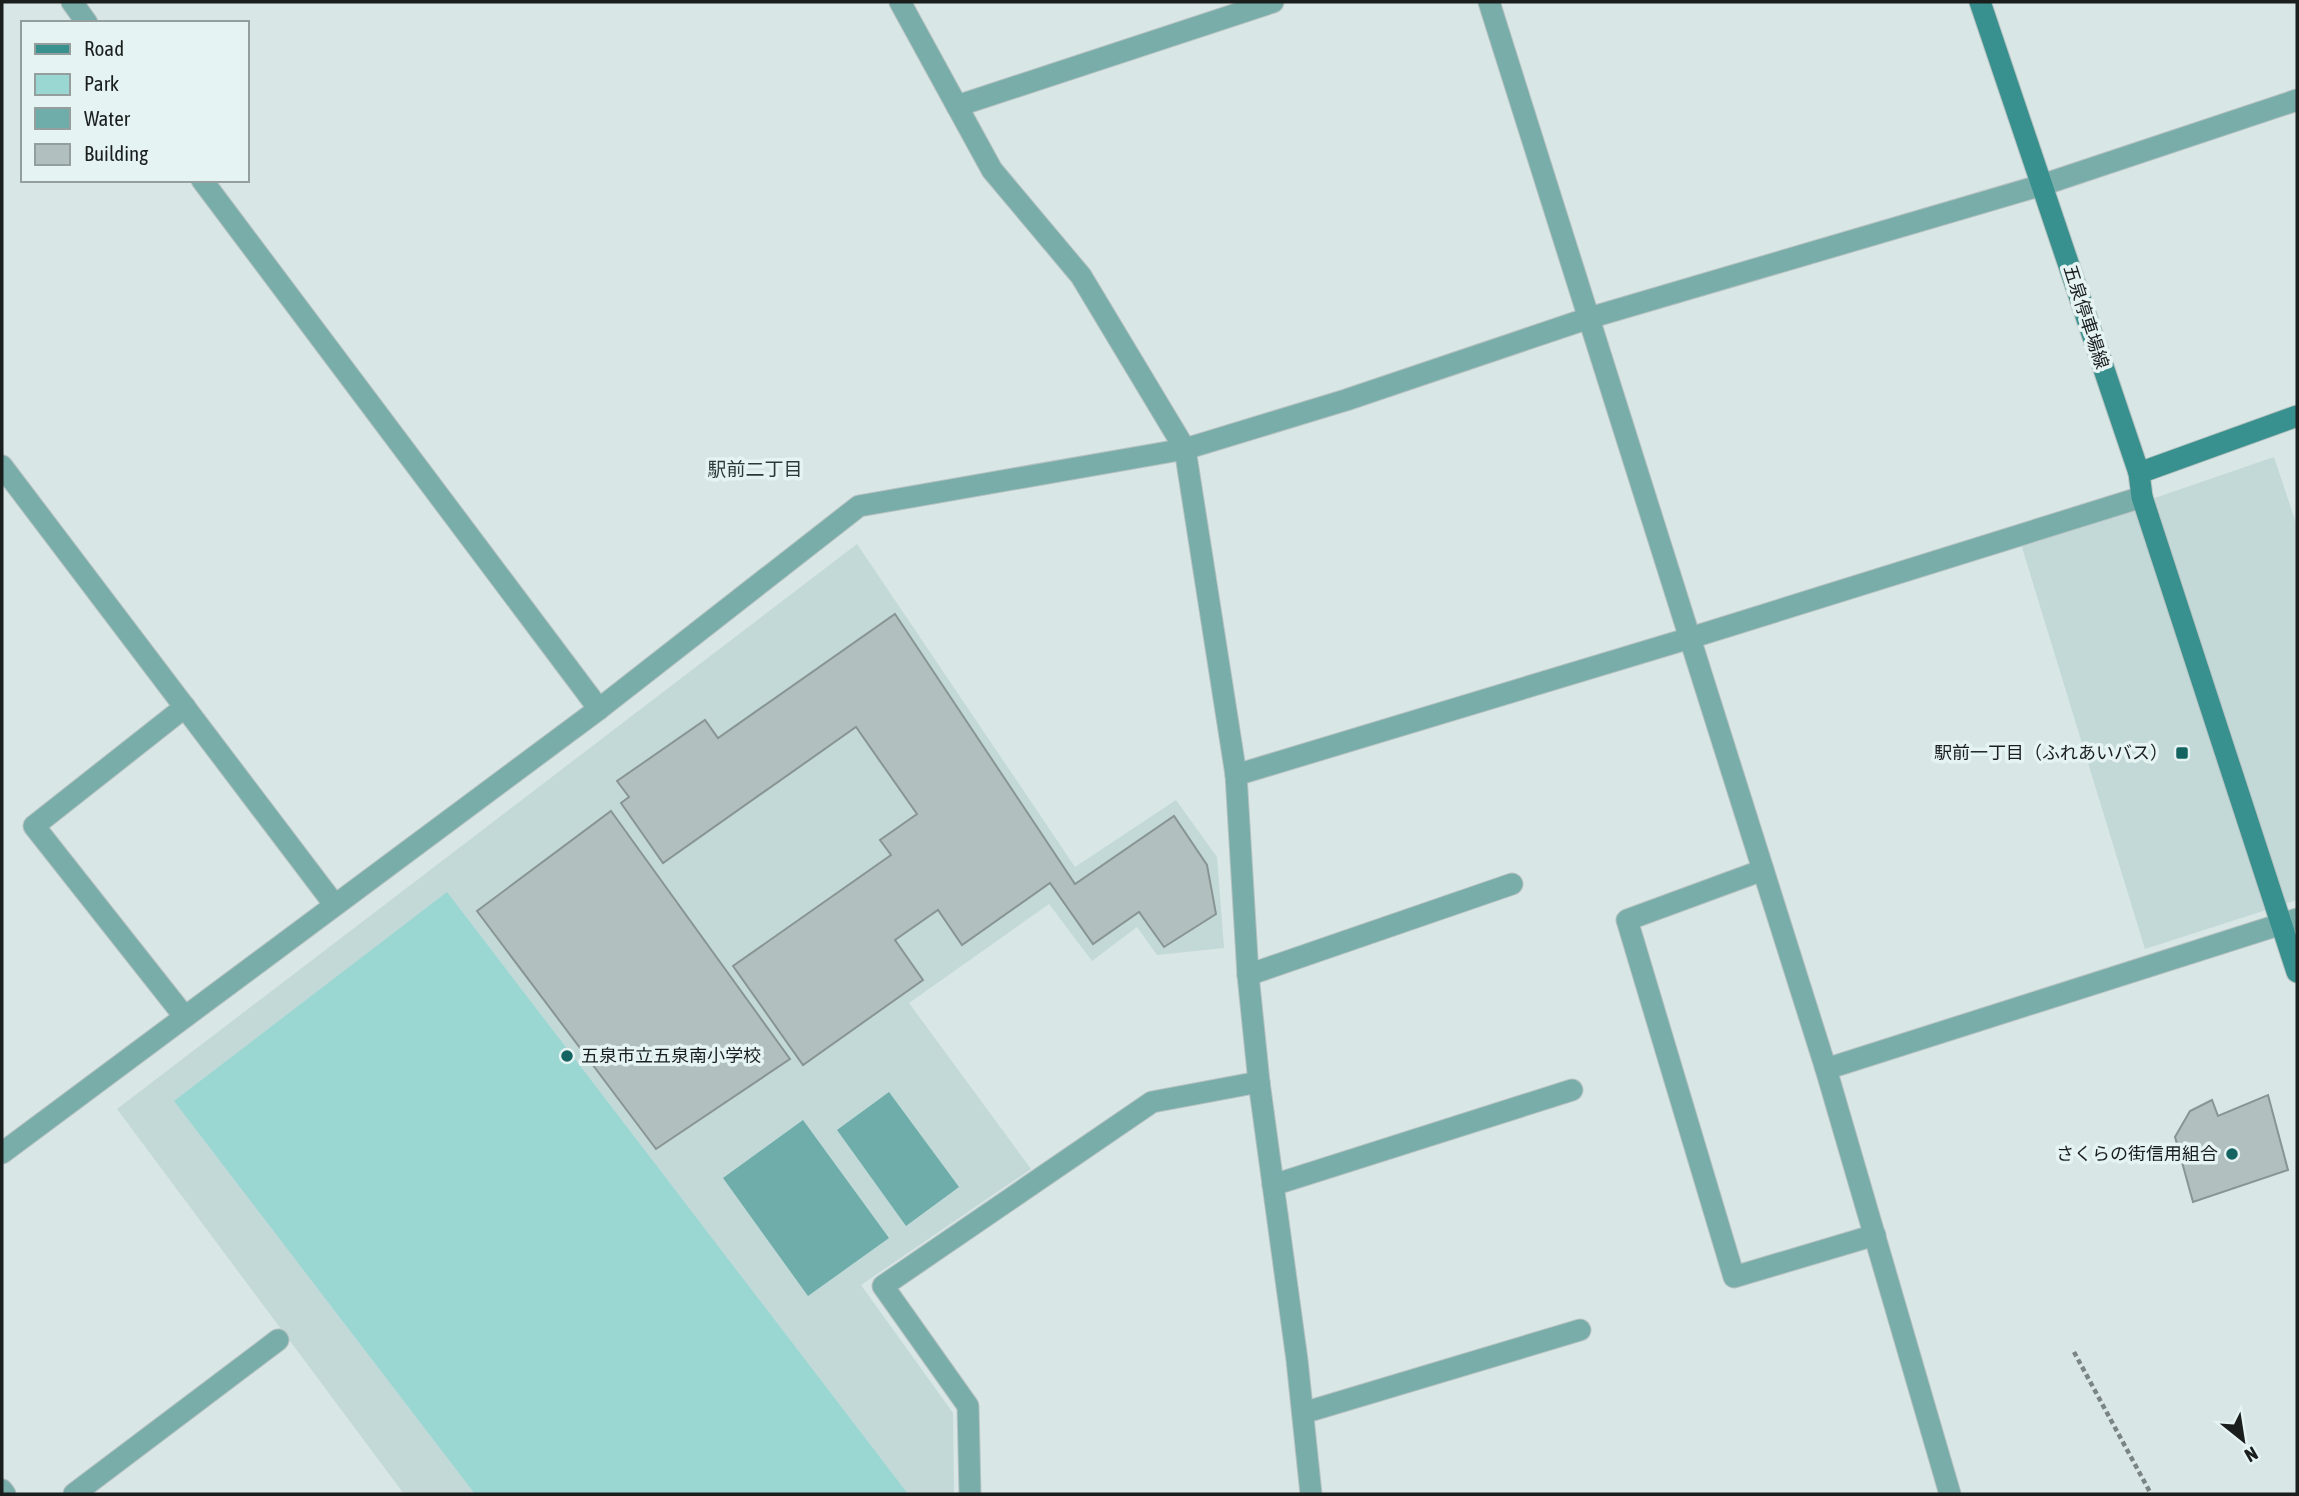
<svg xmlns="http://www.w3.org/2000/svg" width="2299" height="1496" viewBox="0 0 2299 1496" font-family="'Asap Condensed','Noto Sans JP',sans-serif">
<rect width="100%" height="100%" fill="#d8e6e5"/>
<g fill="#c3d9d8">
<polygon points="2274,457 2297,526 2297,900 2145,949 2021,544"/>
<polygon points="857,544 1075,867 1176,800 1217,857 1224,948 1157,955 1137,927 1092,961 1049,904 909,1003 1031,1169 861,1285 953,1413 954,1494 404,1494 117,1109"/>
</g>
<polygon fill="#9ad7d3" points="447,892 908,1494 475,1494 174,1101"/>
<g fill="#6fadaa">
<polygon points="889,1092 959,1187 906,1226 837,1130"/>
<polygon points="803,1120 889,1238 808,1296 723,1178"/>
</g>
<g fill="#b1bfbe" stroke="#889594" stroke-width="2">
<polygon points="895,614 1075,884 1174,816 1207,865 1216,914 1164,947 1139,912 1093,944 1050,883 962,945 938,910 895,940 923,980 803,1065 733,966 891,855 880,840 917,814 856,727 663,863 621,803 629,797 617,781 705,720 718,738"/>
<polygon points="611,811 790,1059 656,1149 477,911"/>
<polygon points="2268,1095 2288,1170 2193,1202 2175,1137 2190,1111 2212,1100 2218,1116"/>
</g>
<g fill="none" stroke-linecap="round" stroke-linejoin="round">
<g stroke="#b6c2c1" stroke-width="23">
<g id="street">
<polyline points="72,2 87,23"/>
<polyline points="900,2 992,170 1081,276 1185,449 1236,775 1248,975 1259,1082 1297,1360 1311,1494"/>
<polyline points="1489,2 1826,1069 1950,1494"/>
<polyline points="957,106 1273,2"/>
<polyline points="202,180 599,709"/>
<polyline points="2,466 334,904"/>
<polyline points="1236,775 1690,638 2142,497"/>
<polyline points="1763,870 1627,920 1734,1277 1875,1235"/>
<polyline points="1248,975 1512,884"/>
<polyline points="184,1016 34,826 185,707"/>
<polyline points="1826,1069 2297,919"/>
<polyline points="2,1153 599,709 859,506 1185,449 1346,400 1589,318 2042,185 2297,100"/>
<polyline points="1273,1185 1572,1090"/>
<polyline points="1303,1413 1580,1330"/>
<polyline points="2,1490 5,1494"/>
<polyline points="74,1494 278,1340"/>
<polyline points="970,1494 968,1406 883,1286 1152,1102 1259,1082"/>
</g>
</g>
<g stroke="#b6c2c1" stroke-width="23">
<g id="secondary">
<polyline points="1980,2 2139,473 2142,497 2297,972"/>
<polyline points="2139,473 2297,416"/>
</g>
</g>
<polyline stroke="#7a8483" stroke-width="4.5" stroke-dasharray="5 3.5" stroke-linecap="butt" points="2074,1352 2151,1494"/>
<use href="#street" stroke="#78adaa" stroke-width="21"/>
<use href="#secondary" stroke="#38918e" stroke-width="21"/>
</g>
<g fill="#166462" stroke="#e5f3f2" stroke-width="2.5">
<rect x="2175" y="746" width="14" height="14" rx="3.5"/>
<circle cx="567" cy="1056" r="7"/>
<circle cx="2232" cy="1154" r="7"/>
</g>
<g text-anchor="middle" stroke-width="7" stroke-linejoin="round" paint-order="stroke">
<g font-size="18" fill="#1a1f1e" stroke="#e5f3f2">
<text transform="translate(2086 317) rotate(72)" y="6">五泉停車場線</text>
</g>
<g font-size="18" fill="#1a1f1e" stroke="#e5f3f2" text-anchor="end">
<text x="2168" y="759">駅前一丁目（ふれあいバス）</text>
<text x="581" y="1062" text-anchor="start">五泉市立五泉南小学校</text>
<text x="2218" y="1160">さくらの街信用組合</text>
</g>
<g font-size="19" fill="#2d3938" stroke="#e5f3f2">
<text x="755" y="476">駅前二丁目</text>
</g>
</g>
<rect width="2299" height="1496" fill="none" stroke="#1a1f1e" stroke-width="7"/>
<rect x="21" y="21" width="228" height="161" fill="#e5f3f2" stroke="#949e9d" stroke-width="2"/>
<rect x="35" y="44" width="35" height="10" fill="#38918e" stroke="#949e9d" stroke-width="2"/>
<text x="84" y="56" font-size="21" fill="#1a1f1e">Road</text>
<rect x="35" y="74" width="35" height="21" fill="#9ad7d3" stroke="#949e9d" stroke-width="2"/>
<text x="84" y="91" font-size="21" fill="#1a1f1e">Park</text>
<rect x="35" y="108" width="35" height="21" fill="#6fadaa" stroke="#949e9d" stroke-width="2"/>
<text x="84" y="126" font-size="21" fill="#1a1f1e">Water</text>
<rect x="35" y="144" width="35" height="21" fill="#b1bfbe" stroke="#949e9d" stroke-width="2"/>
<text x="84" y="161" font-size="21" fill="#1a1f1e">Building</text>
<g transform="translate(2243 1440) rotate(150)" stroke="#e5f3f2" stroke-width="5" paint-order="stroke">
<path d="M0-5L12 26L0 18L-12 26Z" fill="#1a1f1e"/>
<text y="-10" font-size="19" font-weight="bold" text-anchor="middle" fill="#1a1f1e">N</text>
</g>
</svg>
